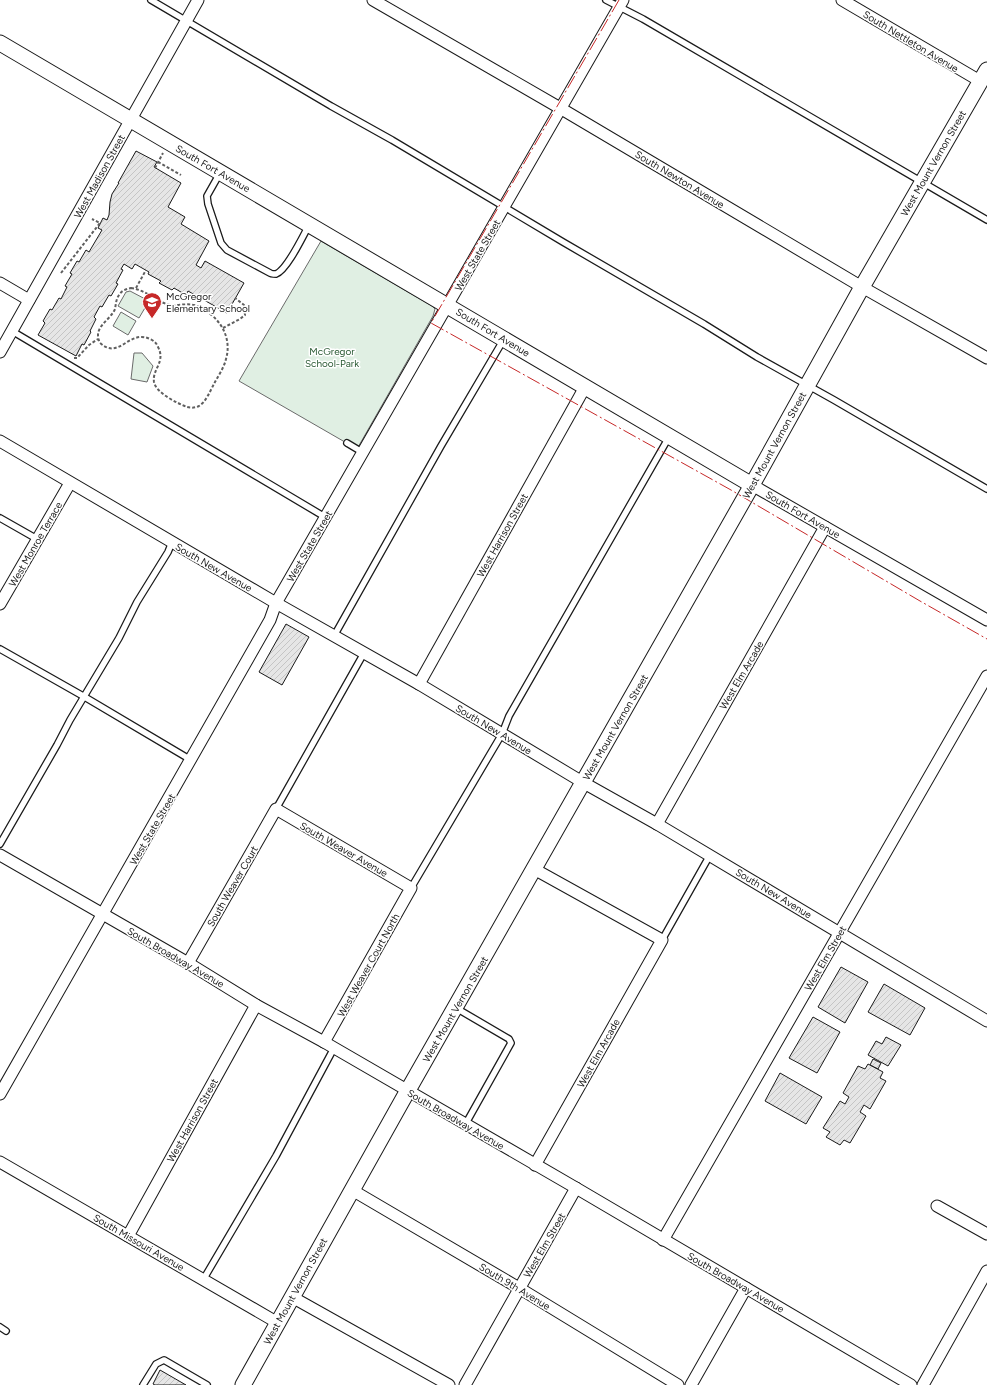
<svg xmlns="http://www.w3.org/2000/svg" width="987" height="1385" viewBox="0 0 987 1385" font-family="Figtree,sans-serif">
<defs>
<pattern id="building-hatch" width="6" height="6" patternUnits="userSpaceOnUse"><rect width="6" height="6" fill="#e6e6e6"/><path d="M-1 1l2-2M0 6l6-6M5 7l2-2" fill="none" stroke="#c5c5c5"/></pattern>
</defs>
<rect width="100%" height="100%" fill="#fff"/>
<g fill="#e0efe3" stroke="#6a6a6a">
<polygon points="321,241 432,306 435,309 433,316 357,449 239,381"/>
<polygon points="130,291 149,301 139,318 118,306 126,292"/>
<polygon points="121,312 136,321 128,335 113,326"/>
<polygon points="134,353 142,353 153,366 147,382 131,379"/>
</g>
<g fill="url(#building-hatch)" stroke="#1a1a1a">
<polygon points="136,151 157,162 154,167 181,183 168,207 185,217 181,224 209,241 196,265 201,268 205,261 244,283 227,313 188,291 186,295 174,288 172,290 159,283 161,281 148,274 149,272 135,264 132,269 124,264 121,269 123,270 116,283 118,284 111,296 109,295 102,307 100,306 94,317 96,319 90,331 91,332 84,345 82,344 76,356 38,335 45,323 43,321 50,309 52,310 59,298 61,299 67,287 65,286 72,274 70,273 77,261 79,262 86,250 89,252 102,230 98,228 103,218 107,220 109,215 110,202 112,194 119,183 118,183"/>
<polygon points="286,624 309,637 282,685 259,672"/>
<polygon points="841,967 868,982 845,1023 818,1007"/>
<polygon points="884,984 925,1008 910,1035 868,1012"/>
<polygon points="813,1017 840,1032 817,1073 789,1058"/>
<polygon points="886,1037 901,1045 888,1066 868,1055 876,1041 882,1044"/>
<polygon points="873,1059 881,1063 878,1069 870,1065"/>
<polygon points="868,1064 883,1072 880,1078 886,1081 870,1109 864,1105 860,1112 866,1116 850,1143 844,1140 840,1145 826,1137 830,1132 823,1128 840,1101 845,1104 849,1097 843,1093 858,1066 865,1069"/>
<polygon points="780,1073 822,1097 806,1124 765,1101"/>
<polygon points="160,1370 186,1385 155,1385 153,1384"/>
</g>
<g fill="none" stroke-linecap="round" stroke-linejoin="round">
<g stroke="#1a1a1a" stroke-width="8">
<g id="lane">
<polyline points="151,0 331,106 392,140 563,242 704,324 757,357 834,400 987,489"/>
<polyline points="606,0 643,19 987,220"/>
<path d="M 220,173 L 207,196 L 208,204 L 221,243 L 227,250 L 270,273 C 271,274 276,274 276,274 C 287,270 303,236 309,225"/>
<polyline points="12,331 325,517"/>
<polyline points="347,443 362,452"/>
<polyline points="0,518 37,539"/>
<polyline points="334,636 441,446 504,339"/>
<polyline points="0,649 83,696 191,760"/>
<polyline points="276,809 364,653"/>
<polyline points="0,844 57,745 70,720 119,638 137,602 168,552 172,542"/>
<polyline points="411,888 502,734 509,716 669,437"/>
<polyline points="662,940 710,855"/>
<polyline points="456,1008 509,1039 511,1043 465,1125"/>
<polyline points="203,1280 276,1156 334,1048"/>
<polyline points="0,1327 6,1331"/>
<polyline points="143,1385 156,1364 164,1360 207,1385"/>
</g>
</g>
<g stroke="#1a1a1a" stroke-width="13">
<g id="street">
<polyline points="373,0 560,108 862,287 987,358"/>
<polyline points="842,0 980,81"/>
<polyline points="0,283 29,300"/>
<polyline points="0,352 198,0"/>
<polyline points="0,441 276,603 419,684 584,783 657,824 987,1021"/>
<polyline points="752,485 987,620"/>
<polyline points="0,604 70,483"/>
<polyline points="419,684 585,387"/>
<polyline points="657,824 825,527"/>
<polyline points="0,855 188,963 256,1005 324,1042 576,1188 911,1385"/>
<polyline points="534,869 662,940 535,1165"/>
<polyline points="188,963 276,809 411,888 324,1042"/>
<path d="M 0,1094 L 270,620 L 276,603 C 392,402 507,201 623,0"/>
<polyline points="0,1162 278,1323"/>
<polyline points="352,1190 519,1288 678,1385"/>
<polyline points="937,1206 987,1234"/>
<polyline points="128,1236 256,1005"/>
<polyline points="663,1240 987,676"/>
<polyline points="292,1297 449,1385"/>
<polyline points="465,1385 576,1188"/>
<polyline points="691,1385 746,1288"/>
<polyline points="923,1385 987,1271"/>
</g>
</g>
<g stroke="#1a1a1a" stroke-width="17">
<g id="secondary">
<polyline points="0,43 752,485"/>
<polyline points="243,1385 407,1092 752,485 862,287 987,70"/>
</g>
</g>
<g stroke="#5f5f5f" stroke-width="2" stroke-dasharray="3 2" stroke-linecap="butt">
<polyline points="158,162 181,175"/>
<polyline points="155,168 163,153"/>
<polyline points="61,273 100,223 92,219"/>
<path d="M 131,288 C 147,290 156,302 170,305 C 178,306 186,303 194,305 C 217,313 233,335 226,359 C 224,368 218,376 214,384 C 210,391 206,402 199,406 C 195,408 191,408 187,407 C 177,403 156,393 154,382 C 152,369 166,362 158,347 C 157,344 155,342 152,340 C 129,327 120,361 100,343 C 92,327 110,321 115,309 C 116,304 116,298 120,294 C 122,290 127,289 131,288 Z"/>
<polyline points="136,288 146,270"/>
<polyline points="223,328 240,319 245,315 244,305 235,298"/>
<polyline points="74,358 77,358 89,345 98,339"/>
</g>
<use href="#lane" stroke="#fff" stroke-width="5.5"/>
<use href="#street" stroke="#fff" stroke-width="11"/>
<use href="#secondary" stroke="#fff" stroke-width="15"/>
<polyline stroke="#c62828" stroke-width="1" stroke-dasharray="14 3 2 3" stroke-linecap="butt" points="619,0 431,323 731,490 920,601 987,639"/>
</g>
<defs>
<g id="school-pin" transform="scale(1)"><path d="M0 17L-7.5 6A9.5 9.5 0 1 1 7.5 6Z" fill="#c62828" stroke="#fff"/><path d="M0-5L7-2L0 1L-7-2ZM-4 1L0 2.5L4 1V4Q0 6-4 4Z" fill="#fff"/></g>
</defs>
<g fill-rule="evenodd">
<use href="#school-pin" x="152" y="302"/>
</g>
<g text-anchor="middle" stroke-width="3" stroke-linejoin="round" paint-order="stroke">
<g font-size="10" fill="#1a1a1a" stroke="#fff">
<text transform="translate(911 41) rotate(31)" y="4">South Nettleton Avenue</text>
<text transform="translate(933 163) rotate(-60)" y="4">West Mount Vernon Street</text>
<text transform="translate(213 168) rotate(30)" y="4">South Fort Avenue</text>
<text transform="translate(99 176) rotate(-61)" y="4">West Madison Street</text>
<text transform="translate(680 179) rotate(31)" y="4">South Newton Avenue</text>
<text transform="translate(477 255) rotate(-60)" y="4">West State Street</text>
<text transform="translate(493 332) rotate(31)" y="4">South Fort Avenue</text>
<text transform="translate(774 445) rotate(-61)" y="4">West Mount Vernon Street</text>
<text transform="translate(803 514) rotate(30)" y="4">South Fort Avenue</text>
<text transform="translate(502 535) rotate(-61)" y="4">West Harrison Street</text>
<text transform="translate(35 544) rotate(-60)" y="4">West Monroe Terrace</text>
<text transform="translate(309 546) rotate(-60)" y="4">West State Street</text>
<text transform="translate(214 567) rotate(30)" y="4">South New Avenue</text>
<text transform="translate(741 675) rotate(-60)" y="4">West Elm Arcade</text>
<text transform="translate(615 727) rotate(-60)" y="4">West Mount Vernon Street</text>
<text transform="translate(494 729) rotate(31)" y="4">South New Avenue</text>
<text transform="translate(152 829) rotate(-60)" y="4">West State Street</text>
<text transform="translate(344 849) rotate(30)" y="4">South Weaver Avenue</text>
<text transform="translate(232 886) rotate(-60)" y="4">South Weaver Court</text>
<text transform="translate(774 893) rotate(31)" y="4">South New Avenue</text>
<text transform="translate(176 957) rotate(30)" y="4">South Broadway Avenue</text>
<text transform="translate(825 958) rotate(-60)" y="4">West Elm Street</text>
<text transform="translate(368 965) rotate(-61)" y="4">West Weaver Court North</text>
<text transform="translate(455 1009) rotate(-60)" y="4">West Mount Vernon Street</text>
<text transform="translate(598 1053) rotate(-61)" y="4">West Elm Arcade</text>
<text transform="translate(456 1119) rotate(30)" y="4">South Broadway Avenue</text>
<text transform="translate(192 1120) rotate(-61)" y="4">West Harrison Street</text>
<text transform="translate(139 1242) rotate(30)" y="4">South Missouri Avenue</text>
<text transform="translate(544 1245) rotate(-60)" y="4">West Elm Street</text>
<text transform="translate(736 1282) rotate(30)" y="4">South Broadway Avenue</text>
<text transform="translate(515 1286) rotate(31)" y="4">South 9th Avenue</text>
<text transform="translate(295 1291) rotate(-61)" y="4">West Mount Vernon Street</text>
</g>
<g font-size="10" fill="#1a1a1a" stroke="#fff" text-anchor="start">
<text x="166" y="300">McGregor<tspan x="166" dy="12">Elementary School</tspan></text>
</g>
<g font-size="10" fill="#2b5a34" stroke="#fff">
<text x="332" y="355">McGregor<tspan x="332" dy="12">School-Park</tspan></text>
</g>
</g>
</svg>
